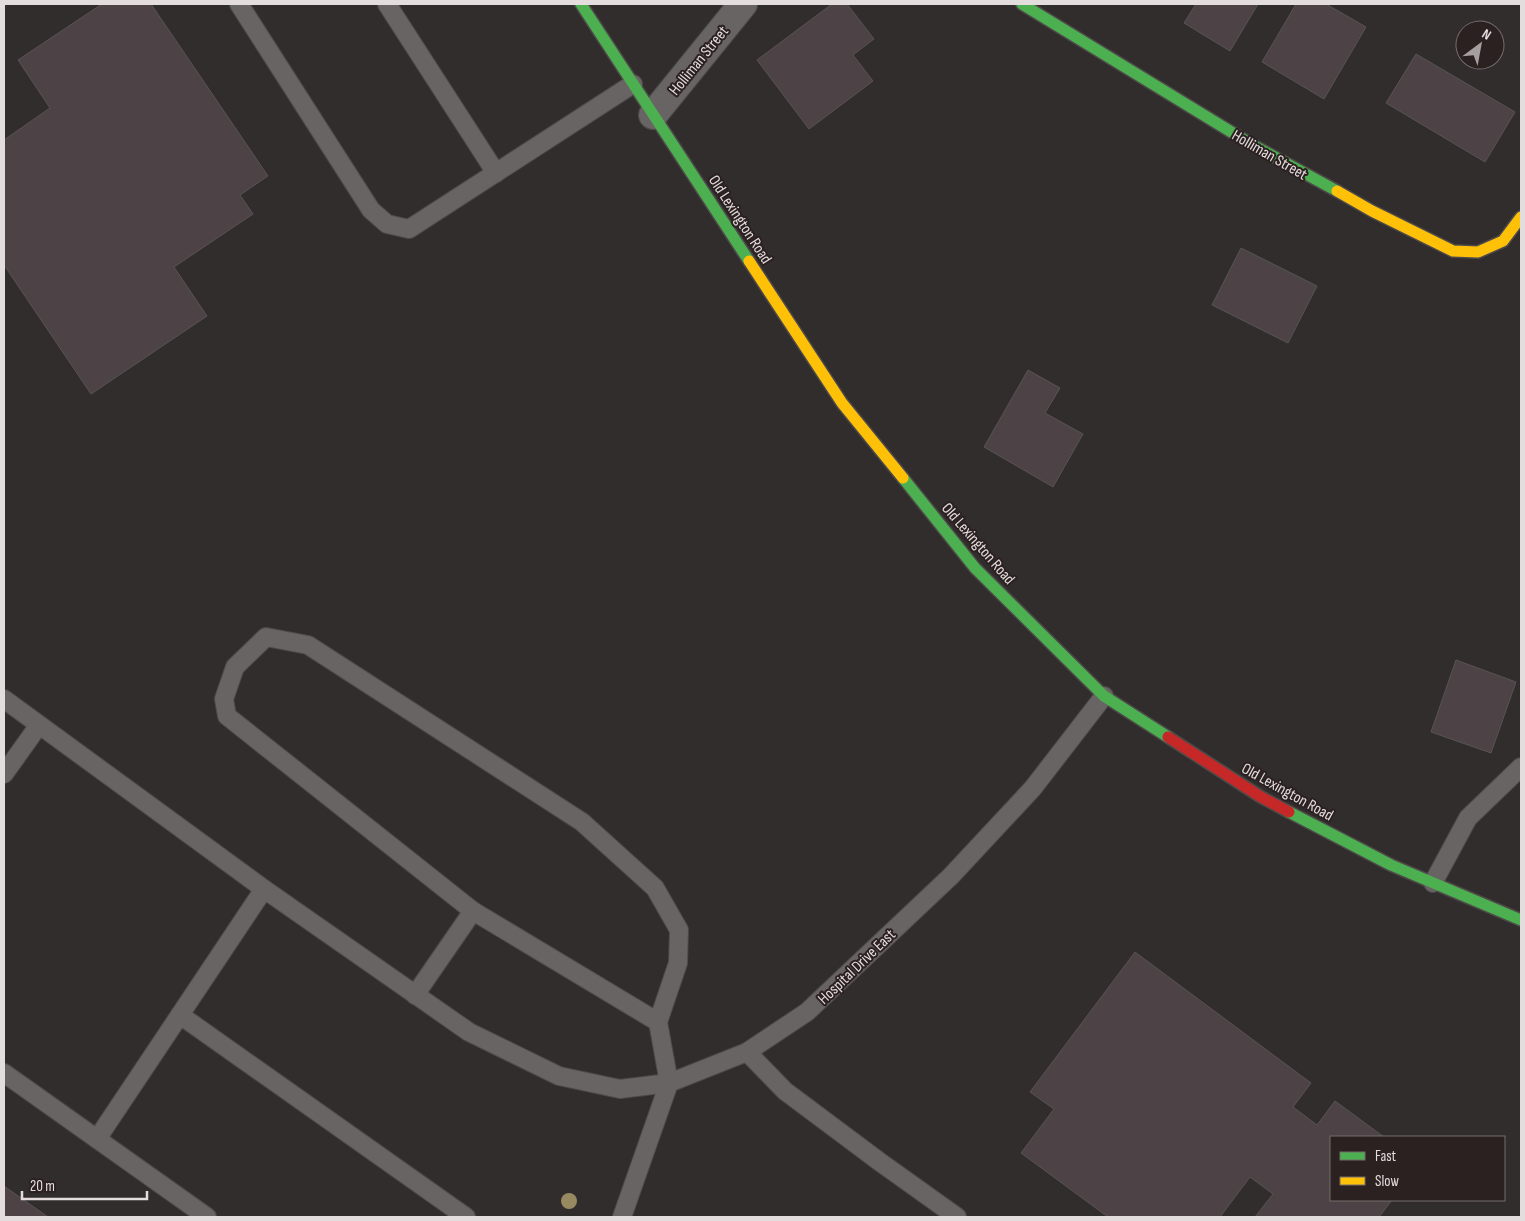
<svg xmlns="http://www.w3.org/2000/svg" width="1525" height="1221" viewBox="0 0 1525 1221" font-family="'Sofia Sans Condensed',sans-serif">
<rect width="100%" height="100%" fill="#322d2d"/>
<g fill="#4d4246" stroke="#585454">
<polygon points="102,4 151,4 268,176 240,195 253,214 174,267 207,316 91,394 4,265 4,140 50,108 18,60"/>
<polygon points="832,4 847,4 874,39 853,55 873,81 809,129 757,60"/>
<polygon points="1196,4 1258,4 1230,51 1184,23"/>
<polygon points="1296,4 1326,4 1366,27 1324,99 1262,62"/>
<polygon points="1416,54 1515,112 1485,162 1386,103"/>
<polygon points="1241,248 1317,286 1288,343 1212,305"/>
<polygon points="1028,370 1060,388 1045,413 1083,434 1053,487 984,447"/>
<polygon points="1456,660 1516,682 1491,753 1431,732"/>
<polygon points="1135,952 1311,1083 1293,1107 1317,1125 1335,1101 1384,1137 1331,1137 1331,1200 1392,1200 1379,1217 1255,1217 1273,1194 1250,1177 1220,1217 1108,1217 1021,1153 1054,1109 1030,1092"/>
<polygon points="4,1186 48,1217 4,1217"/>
</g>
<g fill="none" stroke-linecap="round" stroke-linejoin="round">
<g stroke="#4e4a4a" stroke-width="20">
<g id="lane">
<polyline points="239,4 371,210 387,224 409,229 633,84"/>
<polyline points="387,4 496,173"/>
<polyline points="4,699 264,889 469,1032 559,1076 620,1089 669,1083 658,1022 473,911 227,716 224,699 235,667 266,637 308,645 582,822 655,888 679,930 678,963 658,1022"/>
<polyline points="4,774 39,725"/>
<polyline points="1433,883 1468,818 1521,767"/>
<polyline points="415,995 473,911"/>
<polyline points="180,1015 466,1217"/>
<polyline points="747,1052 785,1091 880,1162 957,1217"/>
<polyline points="4,1073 207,1217"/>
<polyline points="97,1139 264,889"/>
<polyline points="622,1217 669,1083 747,1052 807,1012 951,876 1033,788 1104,696"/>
</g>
</g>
<g stroke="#4e4a4a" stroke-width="30">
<polyline id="street" points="653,115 743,4"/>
</g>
<g stroke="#4e4a4a" stroke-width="14">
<g id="fast">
<polyline points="581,4 749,261"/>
<polyline points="1022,4 1251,144 1337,191"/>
<polyline points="903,478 975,568 1104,696 1168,737"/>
<polyline points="1289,812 1391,865 1521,920"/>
</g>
</g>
<g stroke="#4e4a4a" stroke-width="14">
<g id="slow">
<polyline points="1337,191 1372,211 1453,251 1478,252 1503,241 1521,217"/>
<polyline points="749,261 842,403 903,478"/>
</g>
</g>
<g stroke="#4e4a4a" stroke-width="14">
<polyline id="jam" points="1168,737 1261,797 1289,812"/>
</g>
<use href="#lane" stroke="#686464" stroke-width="18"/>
<use href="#street" stroke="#686464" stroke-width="28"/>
<use href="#fast" stroke="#4caf50" stroke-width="11"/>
<use href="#slow" stroke="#ffc107" stroke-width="11"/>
<use href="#jam" stroke="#c62828" stroke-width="11"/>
</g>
<circle fill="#978960" cx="569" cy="1201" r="8"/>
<g text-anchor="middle" stroke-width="4" stroke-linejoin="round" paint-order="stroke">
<g font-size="16" fill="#e4dddd" stroke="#2b2120">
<text transform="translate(698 60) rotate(-51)" y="6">Holliman Street</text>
<text transform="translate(1270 154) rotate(30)" y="6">Holliman Street</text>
<text transform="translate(741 219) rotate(57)" y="6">Old Lexington Road</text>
<text transform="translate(979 543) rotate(49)" y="6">Old Lexington Road</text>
<text transform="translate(1288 791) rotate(29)" y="6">Old Lexington Road</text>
<text transform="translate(856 966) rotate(-44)" y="6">Hospital Drive East</text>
</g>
</g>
<rect width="1525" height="1221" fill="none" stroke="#e4dddd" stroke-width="10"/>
<rect x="1330" y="1136" width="175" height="65" fill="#2b2120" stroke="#756c6c"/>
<rect x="1340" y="1152" width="25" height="8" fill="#4caf50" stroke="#756c6c"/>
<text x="1375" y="1161" font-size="15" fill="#e4dddd">Fast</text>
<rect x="1340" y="1177" width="25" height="8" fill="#ffc107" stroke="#756c6c"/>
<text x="1375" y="1186" font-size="15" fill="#e4dddd">Slow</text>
<g transform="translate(1480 45) rotate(32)"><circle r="24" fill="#2b2120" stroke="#756c6c"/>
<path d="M0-4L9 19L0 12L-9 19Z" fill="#a69f9f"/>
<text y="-8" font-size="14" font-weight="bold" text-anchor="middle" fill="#e4dddd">N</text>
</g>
<path d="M22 1191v8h125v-8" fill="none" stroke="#e4dddd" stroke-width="2.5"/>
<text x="30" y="1191" font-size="15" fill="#e4dddd" stroke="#2b2120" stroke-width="4" paint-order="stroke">20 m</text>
</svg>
